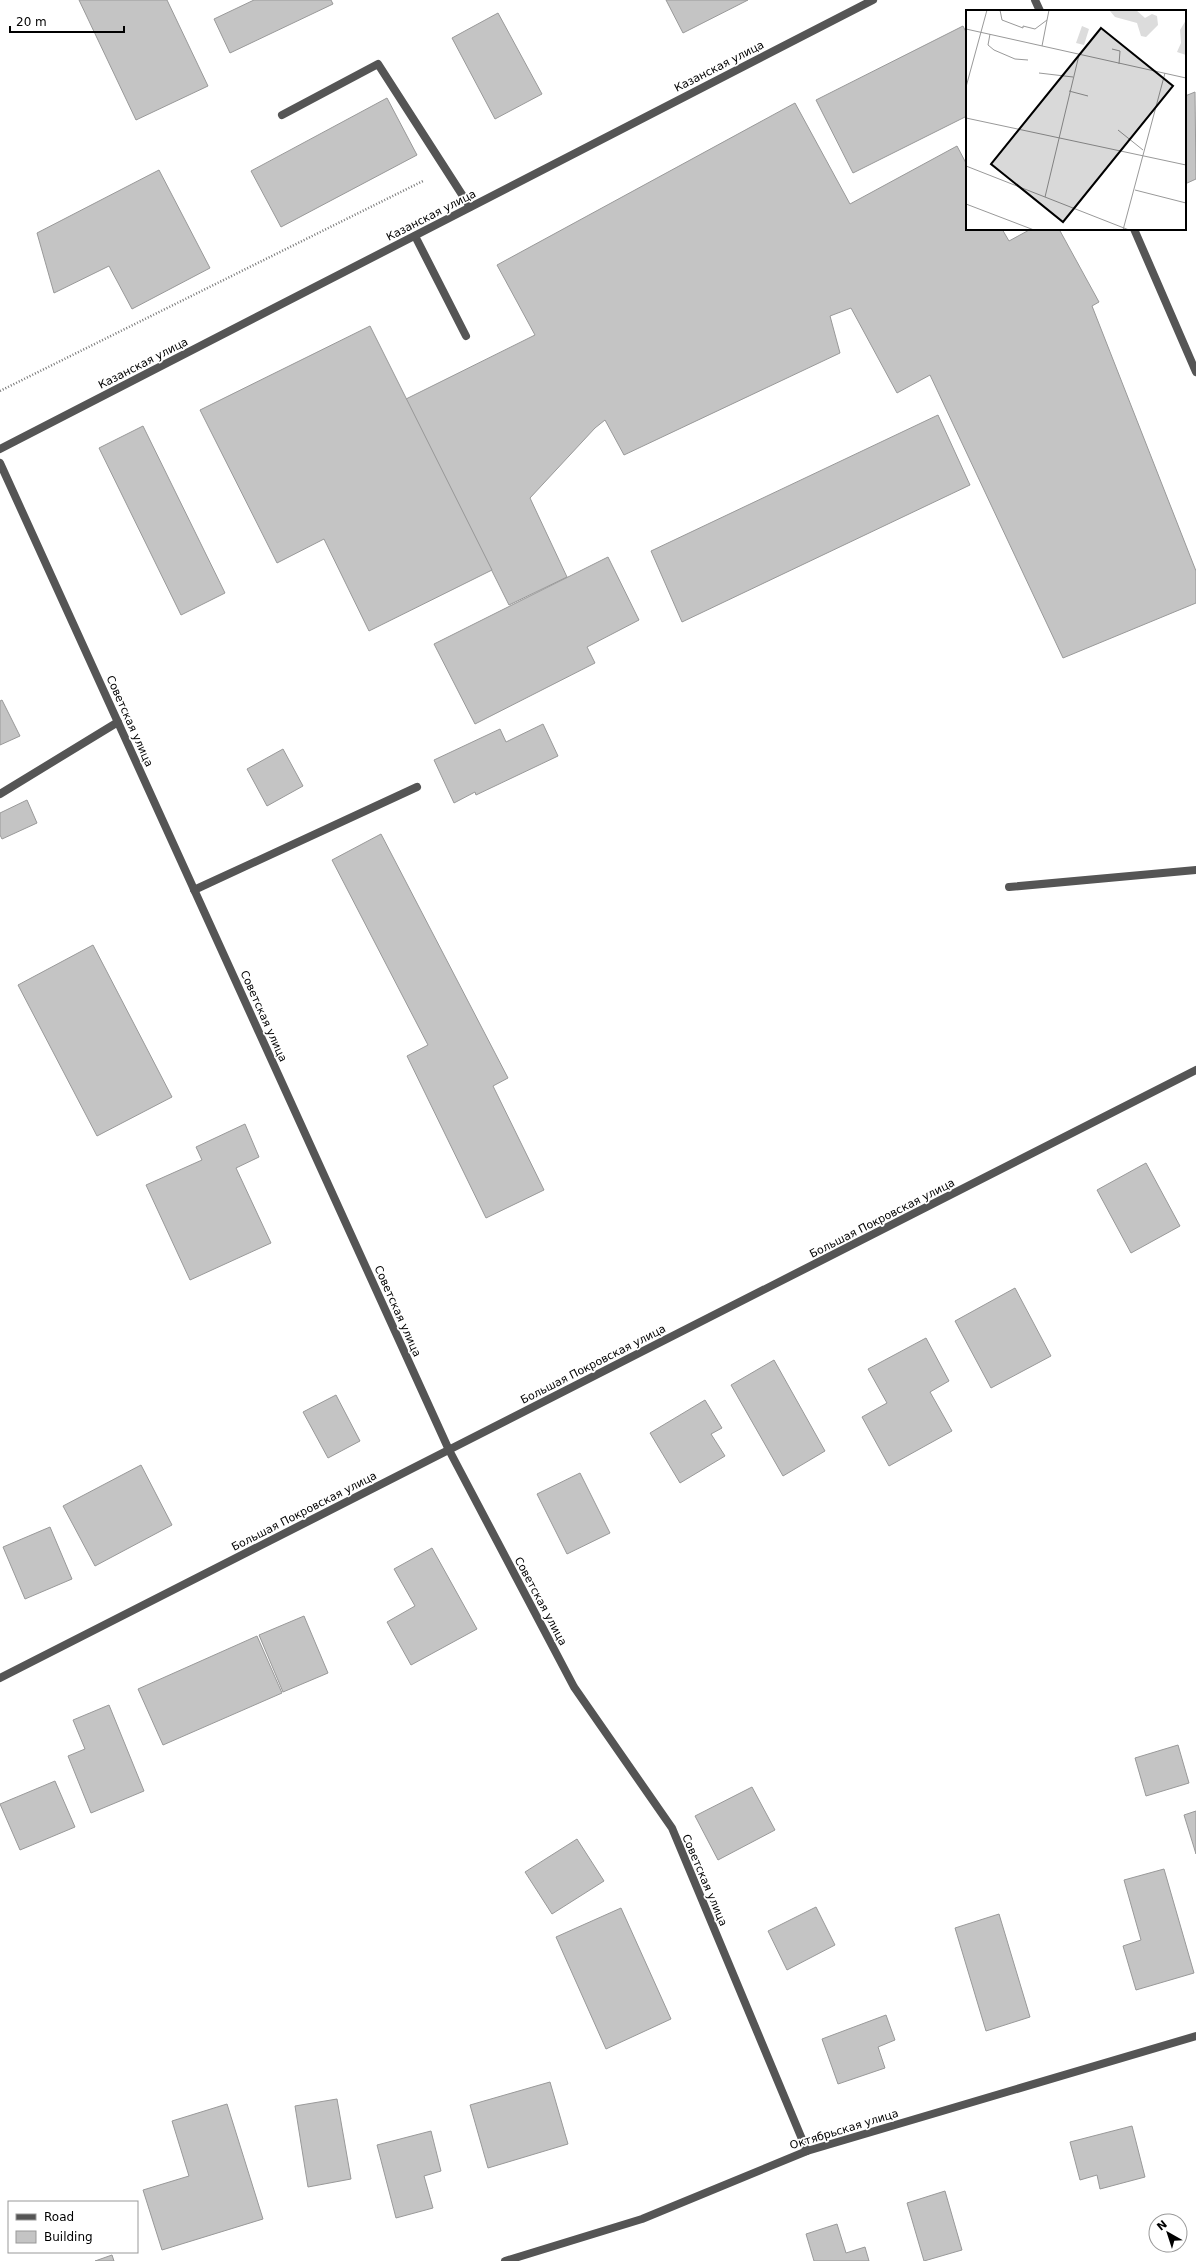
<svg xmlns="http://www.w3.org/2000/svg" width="1196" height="2261" viewBox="0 0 1196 2261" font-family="'DejaVu Sans',sans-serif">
<rect width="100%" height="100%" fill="#fff"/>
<g fill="#c4c4c4" stroke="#999">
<polygon points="79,0 167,0 208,86 136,120"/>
<polygon points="254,0 331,0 333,4 230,53 214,19"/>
<polygon points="666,0 748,0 683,33"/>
<polygon points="498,13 542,94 495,119 452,38"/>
<polygon points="963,26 967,34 967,116 853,173 816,100"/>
<polygon points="1195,92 1196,179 1185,184 1185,96"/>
<polygon points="387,98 417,155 281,227 251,171"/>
<polygon points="795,103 850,204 957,146 967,165 967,229 1002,229 1009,241 1031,229 1059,229 1099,302 1092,306 1196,571 1196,603 1063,658 930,375 897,393 851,308 830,316 840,353 624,455 605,420 595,428 530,498 567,577 509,605 406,399 535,335 497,265"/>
<polygon points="159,170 210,268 132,309 109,266 54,293 37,233"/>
<polygon points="370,326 492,570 369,631 324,539 277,563 200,410"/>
<polygon points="938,415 970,485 682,622 651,551"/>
<polygon points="143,426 225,593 181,615 99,448"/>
<polygon points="608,557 639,620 587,647 595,663 475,724 434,644"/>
<polygon points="2,700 20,736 0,745 0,701"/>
<polygon points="543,724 558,756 476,795 475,792 454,803 434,760 500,729 506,742"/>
<polygon points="283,749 303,786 267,806 247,769"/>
<polygon points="27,800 37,823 2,839 0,835 0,813"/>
<polygon points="381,834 508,1078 493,1086 544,1190 486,1218 407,1056 428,1045 332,860"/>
<polygon points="93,945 172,1097 97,1136 18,985"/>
<polygon points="245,1124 259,1157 236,1168 271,1243 190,1280 146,1185 202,1160 196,1147"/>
<polygon points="1146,1163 1180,1226 1131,1253 1097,1190"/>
<polygon points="1015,1288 1051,1356 991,1388 955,1321"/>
<polygon points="926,1338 949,1381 930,1392 952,1431 889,1466 862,1417 887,1403 868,1369"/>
<polygon points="774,1360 825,1451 783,1476 731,1385"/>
<polygon points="336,1395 360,1441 328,1458 303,1412"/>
<polygon points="705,1400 722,1428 711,1434 725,1456 680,1483 650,1433"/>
<polygon points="141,1465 172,1525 95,1566 63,1506"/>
<polygon points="580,1473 610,1533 567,1554 537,1494"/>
<polygon points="50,1527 72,1579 25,1599 3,1547"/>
<polygon points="432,1548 477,1629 411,1665 387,1622 415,1606 394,1569"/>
<polygon points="304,1616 328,1673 283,1692 259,1635"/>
<polygon points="257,1636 282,1693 163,1745 138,1689"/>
<polygon points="109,1705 144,1791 91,1813 68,1756 85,1749 73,1720"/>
<polygon points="1178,1745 1189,1783 1146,1796 1135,1758"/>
<polygon points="55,1781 75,1827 20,1850 0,1804"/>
<polygon points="752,1787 775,1830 718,1860 695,1816"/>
<polygon points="1196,1811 1196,1854 1184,1815"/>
<polygon points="577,1839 604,1881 552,1914 525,1872"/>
<polygon points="1164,1869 1194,1973 1136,1990 1123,1946 1141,1940 1124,1880"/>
<polygon points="816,1907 835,1945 787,1970 768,1931"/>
<polygon points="621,1908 671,2019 606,2049 556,1937"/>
<polygon points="999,1914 1030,2017 986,2031 955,1928"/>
<polygon points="886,2015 895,2040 878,2047 885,2068 838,2084 822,2039"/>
<polygon points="550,2082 568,2144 488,2168 470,2105"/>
<polygon points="337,2099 351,2179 308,2187 295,2106"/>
<polygon points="227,2104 263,2219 162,2250 143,2190 189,2176 172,2121"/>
<polygon points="1132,2126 1145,2177 1100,2189 1097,2175 1080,2180 1070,2142"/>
<polygon points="431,2131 441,2171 424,2176 433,2208 396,2218 377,2145"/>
<polygon points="945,2191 962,2250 924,2261 907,2203"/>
<polygon points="837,2224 846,2253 865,2247 869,2261 814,2261 806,2234"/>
<polygon points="112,2255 114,2261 95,2261"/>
</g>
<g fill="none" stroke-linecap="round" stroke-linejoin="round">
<polyline stroke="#777" stroke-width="2.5" stroke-dasharray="1 2" stroke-linecap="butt" points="0,391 423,181"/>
<g stroke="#555" stroke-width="8">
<polyline points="282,115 378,64 470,207"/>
<polyline points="415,236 466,336"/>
<polyline points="0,794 118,722"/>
<polyline points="1009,887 1196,870"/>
<polyline points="194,890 417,787"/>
</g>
<g stroke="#555" stroke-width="8">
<polyline points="1035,0 1040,11"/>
<polyline points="1134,229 1196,372"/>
<polyline points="0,449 873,0"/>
<polyline points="0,463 449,1450 574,1687 672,1828 807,2151"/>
<polyline points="0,1678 1196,1070"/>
<polyline points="505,2261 642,2219 807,2151 1196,2036"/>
</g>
</g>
<g text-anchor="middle" stroke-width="3.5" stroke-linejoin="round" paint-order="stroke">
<g font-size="11" fill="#000" stroke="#fff">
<text transform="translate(719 66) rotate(-27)" y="4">Казанская улица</text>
<text transform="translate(431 215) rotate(-27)" y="4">Казанская улица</text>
<text transform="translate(143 363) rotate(-27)" y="4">Казанская улица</text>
<text transform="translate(130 721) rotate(66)" y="4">Советская улица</text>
<text transform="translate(264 1016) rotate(66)" y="4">Советская улица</text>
<text transform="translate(882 1218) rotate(-27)" y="4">Большая Покровская улица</text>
<text transform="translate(398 1311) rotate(66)" y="4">Советская улица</text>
<text transform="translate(593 1364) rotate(-27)" y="4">Большая Покровская улица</text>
<text transform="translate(304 1511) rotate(-27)" y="4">Большая Покровская улица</text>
<text transform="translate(541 1601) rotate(62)" y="4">Советская улица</text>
<text transform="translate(705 1880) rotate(67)" y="4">Советская улица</text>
<text transform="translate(844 2129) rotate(-17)" y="4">Октябрьская улица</text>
</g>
</g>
<g transform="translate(966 10)">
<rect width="220" height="220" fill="#fff"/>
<path d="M 170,0 L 179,8 L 186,4 L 191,6 L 192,15 L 180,27 L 175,26 L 171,13 L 149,7 L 144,1 ZM 220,10 L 220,45 L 211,42 L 215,33 L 214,20 ZM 116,16 L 123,19 L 118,35 L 110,33 Z" fill="#dcdcdc"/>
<path fill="none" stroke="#999" stroke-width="1" d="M 34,0 L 36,10 L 57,18 L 57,16 L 69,19 L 81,10M 0,19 L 220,68M 24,24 L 22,35 L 28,40 L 49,49 L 62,50M 76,36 L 83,0M 146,39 L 154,41 L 153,54M 73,63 L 107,67M 0,77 L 21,0M 103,81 L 122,86M 0,108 L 220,155M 152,120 L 177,140M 0,156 L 163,220M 169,180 L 220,193M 79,187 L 113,45M 0,194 L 68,220M 157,220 L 199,63"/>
<path fill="#000" fill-opacity="0.15" stroke="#000" stroke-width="2" d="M 135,18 L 207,76 L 97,212 L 25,154 Z"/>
<rect width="220" height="220" fill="none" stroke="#000" stroke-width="2"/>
</g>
<rect x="8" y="2201" width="130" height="52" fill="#ffffff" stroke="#999999"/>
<rect x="16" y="2214" width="20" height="6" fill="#555555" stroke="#999999"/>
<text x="44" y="2221" font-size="12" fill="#000000">Road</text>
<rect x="16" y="2231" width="20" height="12" fill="#c4c4c4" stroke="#999999"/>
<text x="44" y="2241" font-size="12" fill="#000000">Building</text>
<g transform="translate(1168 2233) rotate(321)"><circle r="19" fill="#ffffff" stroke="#999999"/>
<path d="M0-3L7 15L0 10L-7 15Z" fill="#000000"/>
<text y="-6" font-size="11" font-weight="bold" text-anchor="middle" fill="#000000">N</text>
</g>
<path d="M10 26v6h114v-6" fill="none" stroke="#000000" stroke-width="2"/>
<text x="16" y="26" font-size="12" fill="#000000" stroke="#ffffff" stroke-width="3" paint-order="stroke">20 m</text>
</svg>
